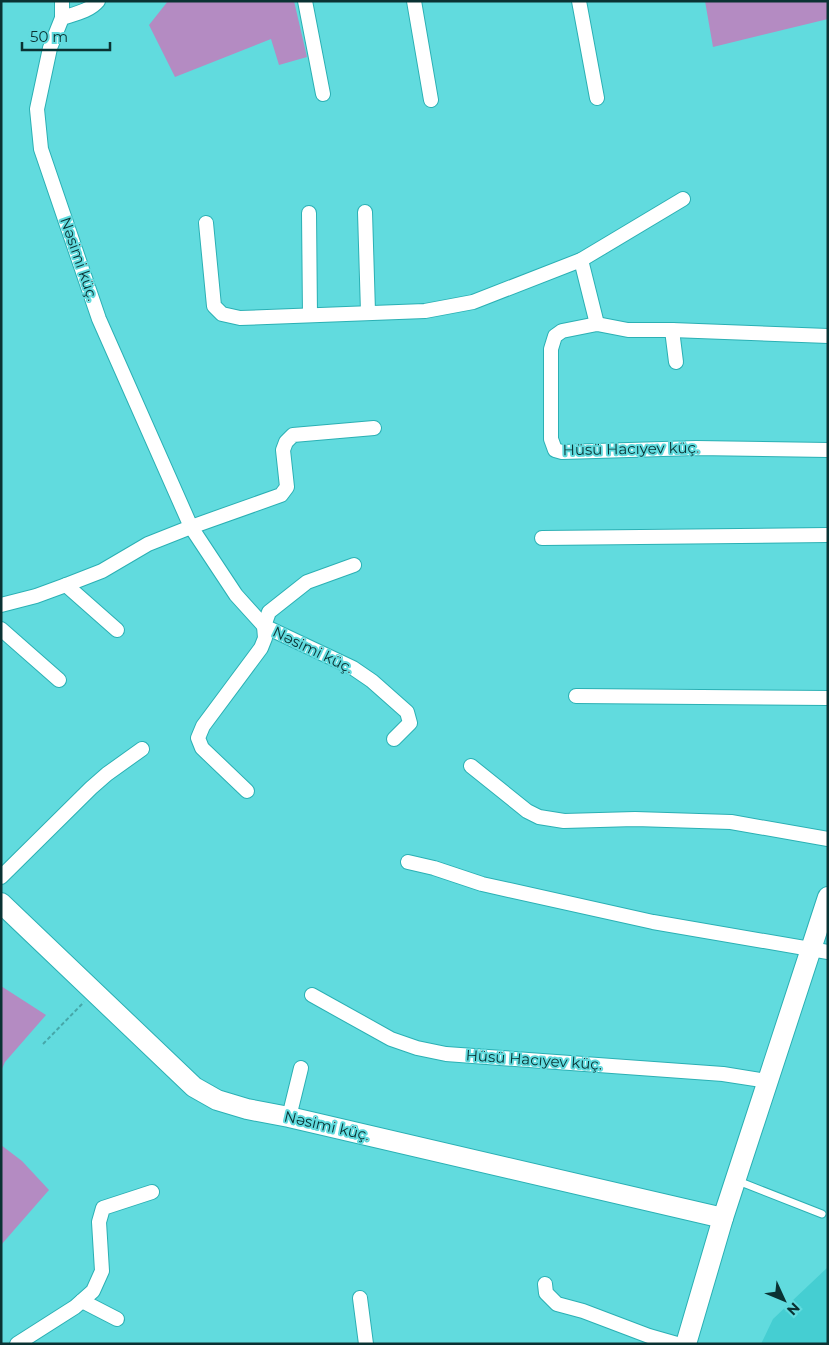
<svg xmlns="http://www.w3.org/2000/svg" width="829" height="1345" viewBox="0 0 829 1345" font-family="Montserrat,sans-serif">
<rect width="100%" height="100%" fill="#61dbde"/>
<polygon fill="#45ced2" points="828,1267 828,1344 761,1344 773,1319"/>
<g fill="#b48bc2">
<polygon points="168,1 294,1 307,57 279,65 271,39 175,77 149,25"/>
<polygon points="705,1 828,1 828,19 713,47"/>
<polygon points="1,986 46,1015 5,1062 1,1071"/>
<polygon points="1,1145 22,1161 49,1190 1,1245"/>
</g>
<g fill="none" stroke-linecap="round" stroke-linejoin="round">
<g stroke="#2bb0b4" stroke-width="9">
<polyline id="lane" points="738,1181 822,1214"/>
</g>
<g stroke="#2bb0b4" stroke-width="16">
<g id="street">
<polyline points="62,1 62,18"/>
<path d="M 98,1 C 90,11 74,14 62,18 L 50,48 L 37,109 L 41,149 L 99,319 L 191,527 L 236,595 L 264,626 L 353,668 L 372,681 L 407,712 L 410,723 L 394,739"/>
<polyline points="305,1 323,94"/>
<polyline points="414,1 431,100"/>
<polyline points="579,1 597,98"/>
<polyline points="365,212 368,312"/>
<polyline points="309,213 310,315"/>
<polyline points="206,223 214,306 222,314 240,318 425,311 473,302 581,260 683,199"/>
<polyline points="581,260 597,324"/>
<polyline points="672,330 676,362"/>
<polyline points="828,336 672,330 628,330 597,324 562,331 555,336 551,349 551,439 555,450 562,452 696,448 828,450"/>
<polyline points="542,538 828,535"/>
<polyline points="66,585 117,630"/>
<polyline points="1,605 36,596 66,585 102,571 148,544 191,527 281,495 287,487 283,450 286,442 293,435 374,428"/>
<polyline points="1,629 59,680"/>
<polyline points="576,696 828,698"/>
<polyline points="471,766 527,811 539,817 564,821 635,819 731,822 828,839"/>
<polyline points="247,791 202,748 198,738 203,726 261,648 265,638 264,626 269,612 307,582 354,565"/>
<polyline points="408,862 434,868 482,884 653,922 828,952"/>
<polyline points="1,877 91,788 107,774 142,749"/>
<polyline points="312,995 391,1039 417,1048 446,1054 723,1074 767,1081"/>
<polyline points="289,1117 301,1068"/>
<polyline points="545,1284 546,1293 557,1304 583,1311 649,1336 677,1344"/>
<polyline points="360,1298 366,1344"/>
<polyline points="82,1301 117,1319"/>
<polyline points="17,1344 75,1307 93,1291 102,1271 99,1222 103,1208 152,1192"/>
</g>
</g>
<g stroke="#2bb0b4" stroke-width="22">
<g id="secondary">
<polyline points="1,903 194,1087 217,1100 247,1109 289,1117 723,1218"/>
<polyline points="686,1344 723,1218 828,897"/>
</g>
</g>
<polyline stroke="#46a7a9" stroke-width="2" stroke-dasharray="4 2.5" stroke-linecap="butt" points="43,1044 84,1002"/>
<use href="#lane" stroke="#fff" stroke-width="7"/>
<use href="#street" stroke="#fff" stroke-width="14"/>
<use href="#secondary" stroke="#fff" stroke-width="20"/>
</g>
<g text-anchor="middle" stroke-width="4" stroke-linejoin="round" paint-order="stroke">
<g font-size="15" fill="#0a3233" stroke="#61dbde">
<text transform="translate(79 259) rotate(71)" y="5">Nəsimi küç.</text>
<text transform="translate(631 449) rotate(-1)" y="5">Hüsü Hacıyev küç.</text>
<text transform="translate(313 650) rotate(26)" y="5">Nəsimi küç.</text>
<text transform="translate(534 1060) rotate(4)" y="5">Hüsü Hacıyev küç.</text>
<text transform="translate(327 1126) rotate(13)" y="5">Nəsimi küç.</text>
</g>
</g>
<rect width="829" height="1345" fill="none" stroke="#0a3233" stroke-width="5"/>
<g transform="translate(784 1300) rotate(134)" stroke="#61dbde" stroke-width="4" paint-order="stroke">
<path d="M0-4L9 19L0 12L-9 19Z" fill="#0a3233"/>
<text y="-8" font-size="14" font-weight="bold" text-anchor="middle" fill="#0a3233">N</text>
</g>
<path d="M22 42v8h88v-8" fill="none" stroke="#0a3233" stroke-width="2.5"/>
<text x="30" y="42" font-size="15" fill="#0a3233" stroke="#61dbde" stroke-width="4" paint-order="stroke">50 m</text>
</svg>
